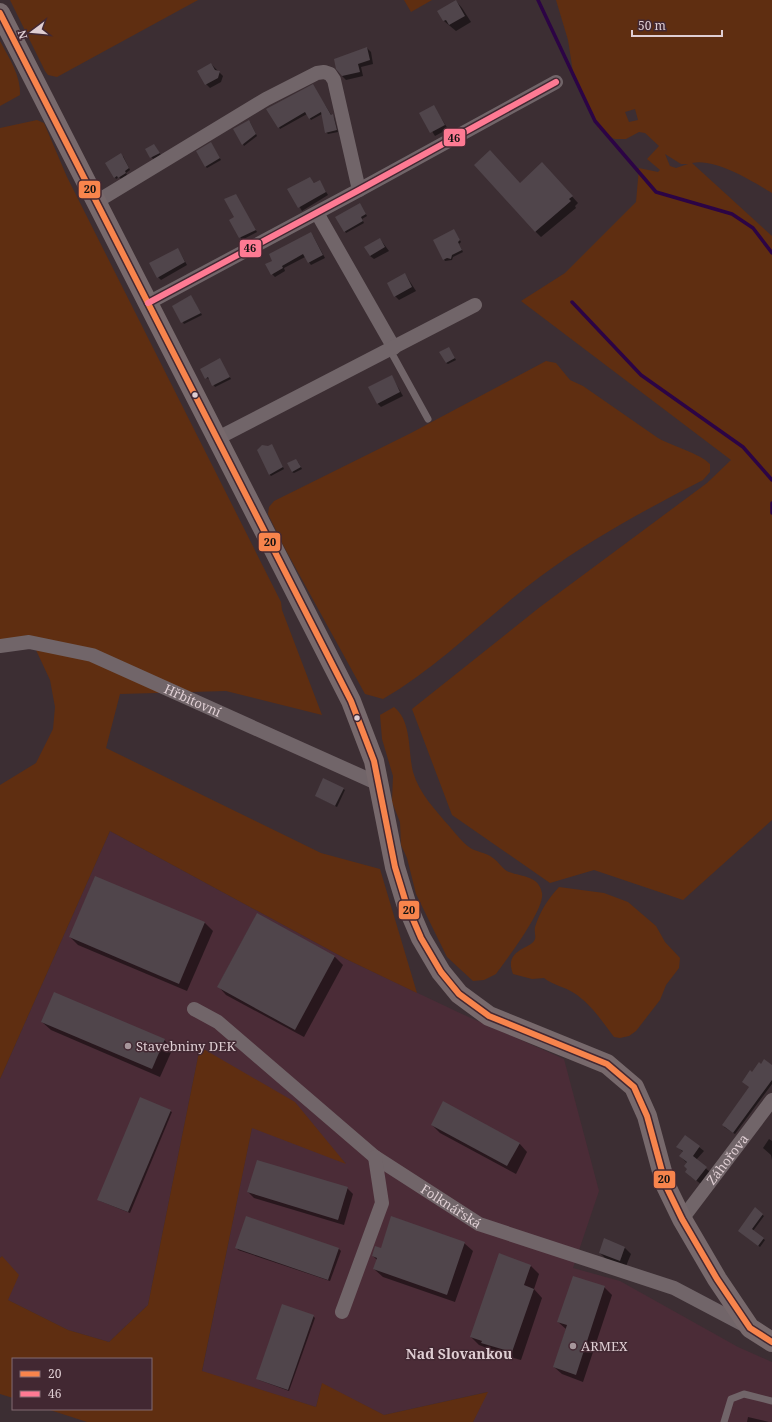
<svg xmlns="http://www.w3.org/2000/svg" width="772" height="1422" viewBox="0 0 772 1422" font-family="'Noto Serif',serif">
<rect width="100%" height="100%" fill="#3c2e33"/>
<polygon fill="#4b2c37" points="110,831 346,959 462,1014 564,1059 599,1191 573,1268 620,1281 738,1347 772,1362 772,1422 473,1422 487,1392 384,1415 322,1384 316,1407 202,1372 252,1127 346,1163 200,1047 148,1305 109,1342 68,1330 8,1300 2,1256 0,1258 0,1079"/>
<g fill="#5f2e11" fill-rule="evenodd">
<polygon points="10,0 198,0 57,77 48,75 45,71"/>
<polygon points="404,0 432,0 411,12"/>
<path d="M 556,0 L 772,0 L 772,193 C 752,181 715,158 692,163 L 772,236 L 772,820 L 683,900 L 594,870 L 550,883 L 452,815 L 412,709 L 540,607 L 707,483 L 731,460 L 521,301 L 565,273 L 636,202 L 639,168 L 658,172 L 660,170 L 647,159 L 659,146 L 645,133 L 639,132 L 626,139 L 615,139 L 608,136 L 598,128 L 573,72 L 568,40 ZM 635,109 L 638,120 L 629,122 L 625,112 ZM 665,154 L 681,164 L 688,164 L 676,168 L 670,166 Z"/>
<path d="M 0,41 C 9,58 21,76 20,95 L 0,106 Z"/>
<polygon points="37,120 44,123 67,177 281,602 282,610 322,715 226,691 120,694 106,748 321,853 380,869 417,993 346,959 110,831 0,1079 0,785 36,763 53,729 55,707 50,680 29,635 0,641 0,128"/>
<path d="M 546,361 L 556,363 L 570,380 L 583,386 L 658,438 C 674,447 699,453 710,464 L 710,472 L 703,480 C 647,509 591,539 541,576 C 487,616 441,665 383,699 L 365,694 L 283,545 L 268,514 L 269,507 L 274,501 L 411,433 Z"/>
<path d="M 394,707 C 412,721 408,752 413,772 C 419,793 436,811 450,827 C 456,834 462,842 469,847 C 475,852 486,852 493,858 C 499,862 503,870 509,872 C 523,877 539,876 542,893 C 545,909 507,959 496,974 L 484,980 L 473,981 L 447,957 L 416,894 L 407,858 L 401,845 L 400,822 L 392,802 L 393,776 L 382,739 L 380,715 Z"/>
<path d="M 559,887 L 604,893 L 628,902 L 656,926 L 665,942 L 680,958 L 679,968 L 666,985 L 660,1000 L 636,1031 L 629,1036 L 620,1038 L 614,1037 C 602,1021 591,1004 574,993 C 565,987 553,985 544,978 L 532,979 L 513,974 C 503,949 532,949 535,939 C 536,936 534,931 535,927 C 540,911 548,899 559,887 Z"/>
<polygon points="200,1047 295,1102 346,1164 252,1128 202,1371 316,1407 322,1383 384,1415 488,1392 473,1422 87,1422 47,1409 151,1409 151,1359 13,1359 13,1398 0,1394 0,1258 2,1256 19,1275 8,1300 68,1330 109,1342 148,1305"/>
</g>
<g fill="#0007">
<polygon points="456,1 462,8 471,22 456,31 444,21"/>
<polygon points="367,48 371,52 373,64 361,67 363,76 346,80 342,76"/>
<polygon points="211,64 223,76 221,82 210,88 206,84"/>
<polygon points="313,86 332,116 334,117 338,132 328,134 326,132 322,114 311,120 307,114 280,129 279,127"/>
<polygon points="434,107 448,129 435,136 421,114"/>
<polygon points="250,122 257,136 244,146 243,144"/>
<polygon points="154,145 161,155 153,159 146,150"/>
<polygon points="212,145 221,160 207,168 205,166"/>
<polygon points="123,156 130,170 126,173 127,175 121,179 119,177 116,179 115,177"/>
<polygon points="548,170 578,203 575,206 576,208 541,237 535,231 521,184"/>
<polygon points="310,178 315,184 320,182 328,195 302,211 289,189"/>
<polygon points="235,195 257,232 242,240 231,220 235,218"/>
<polygon points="361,206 367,216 362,219 364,223 346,233 337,217"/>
<polygon points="454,230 461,242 459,244 463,252 453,257 452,260 445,261 444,259"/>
<polygon points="313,236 325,258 311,265 305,257 284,268 285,271 275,277 272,274"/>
<polygon points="380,239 389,251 374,259 370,256"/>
<polygon points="178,249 187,265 161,280 158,277"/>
<polygon points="405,274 416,291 399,300 395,296"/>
<polygon points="191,296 202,315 184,324 173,306"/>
<polygon points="450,350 456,360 448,364 446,363"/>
<polygon points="220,360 231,379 215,387 210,379 206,378"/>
<polygon points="392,377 403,396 381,407 377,403"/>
<polygon points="272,446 284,469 271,476 269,474 268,447"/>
<polygon points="298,462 302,469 294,473 292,472"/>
<polygon points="324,779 345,790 337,807 316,796"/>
<polygon points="95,877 205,923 213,931 187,991 78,945 70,937"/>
<polygon points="257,914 335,957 343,965 304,1037 226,995 218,986"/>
<polygon points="42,1022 164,1040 173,1048 160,1077 51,1030"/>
<polygon points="761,1065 772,1066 772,1084 735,1134 724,1127 750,1088 752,1073"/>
<polygon points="170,1111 172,1112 130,1213 100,1201"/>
<polygon points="432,1125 519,1143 527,1152 516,1174 440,1133"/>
<polygon points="685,1136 704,1151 696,1160 710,1172 701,1184 690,1176 687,1163 680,1156 683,1152 677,1146"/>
<polygon points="769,1139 772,1141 772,1160 771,1155 763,1148"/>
<polygon points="347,1188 353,1194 344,1225 254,1198 248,1192"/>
<polygon points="755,1209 764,1216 753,1231 765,1240 760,1247 741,1232"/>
<polygon points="247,1217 339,1249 341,1251 330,1281 238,1250 237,1248"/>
<polygon points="464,1243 473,1251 455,1302 383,1277 374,1269 377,1260 373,1256 381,1249"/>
<polygon points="625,1248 631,1254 626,1266 606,1259 600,1253"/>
<polygon points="531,1266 539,1274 534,1289 542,1298 521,1360 491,1352 487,1348 479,1345 471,1337"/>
<polygon points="604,1287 612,1295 583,1382 562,1374 554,1367 566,1329 558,1322"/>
<polygon points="313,1316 315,1318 289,1391 259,1380 257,1378"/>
<polygon points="748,1417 769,1422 747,1422"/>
</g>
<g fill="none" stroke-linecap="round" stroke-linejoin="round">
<g stroke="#2c0445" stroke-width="3.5">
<polyline points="538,0 595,121 656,192 732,214 753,228 772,253"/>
<polyline points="572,302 641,375 743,447 772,480"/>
<polyline points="772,503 772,513"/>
</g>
</g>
<g fill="#50454b">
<polygon points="456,0 465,16 449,25 446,20 443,21 437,11"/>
<polygon points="367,47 370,60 358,64 360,72 342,76 336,69 334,59"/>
<polygon points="211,63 215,70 220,71 218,78 205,85 197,71"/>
<polygon points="313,84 331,115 333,114 337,130 325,133 321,112 309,119 305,112 278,128 266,109"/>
<polygon points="434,105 445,125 430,133 419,113"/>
<polygon points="249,120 256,134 242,145 233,129"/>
<polygon points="211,142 220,158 205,167 196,151"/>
<polygon points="154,144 160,153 150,158 145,149"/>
<polygon points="490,150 520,183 542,162 573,196 569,199 571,201 535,232 474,165"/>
<polygon points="121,153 129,168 125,171 126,173 118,178 117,176 114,178 105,163"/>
<polygon points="310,177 314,183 320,180 326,192 298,208 287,189"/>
<polygon points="236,194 256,230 239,238 229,220 234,217 224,199"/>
<polygon points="360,203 366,214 361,217 363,221 344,232 335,217"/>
<polygon points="454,229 460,240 458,242 462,250 452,255 451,259 447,258 443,260 433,240"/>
<polygon points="311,232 323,255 308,263 303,254 282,266 283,268 271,275 265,264 272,261 269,254"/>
<polygon points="380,238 385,247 370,256 364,247"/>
<polygon points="178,248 185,262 157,278 149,263"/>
<polygon points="405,273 412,287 394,297 387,283"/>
<polygon points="191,295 201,313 181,323 172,306"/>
<polygon points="449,347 455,358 446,363 439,352"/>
<polygon points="220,358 230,377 212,386 208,377 205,379 200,369"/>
<polygon points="392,375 400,392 377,404 368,387"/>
<polygon points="272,444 283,467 269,475 257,450 262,445 268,446"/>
<polygon points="296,459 301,467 292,472 287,463"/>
<polygon points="323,778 344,788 335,806 315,796"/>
<polygon points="95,876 205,922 179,984 69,937"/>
<polygon points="257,913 335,956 295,1030 217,987"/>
<polygon points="54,992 165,1039 152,1069 41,1022"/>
<polygon points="764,1059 772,1065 772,1080 733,1133 722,1125 749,1087 742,1082 750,1070 752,1072 759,1062 761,1064"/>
<polygon points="140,1097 171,1110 128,1212 97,1200"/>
<polygon points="443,1101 520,1143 507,1166 431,1125"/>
<polygon points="685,1135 700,1146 693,1156 707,1167 696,1181 685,1172 687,1169 684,1166 687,1162 679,1156 683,1151 676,1147"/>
<polygon points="257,1160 348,1187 338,1220 247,1192"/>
<polygon points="755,1207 763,1214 752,1229 764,1238 758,1246 738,1231"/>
<polygon points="246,1216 339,1248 328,1280 235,1248"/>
<polygon points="391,1216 465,1242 447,1295 373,1269 377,1258 372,1256 375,1246 381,1248"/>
<polygon points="604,1238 625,1247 620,1261 599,1253"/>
<polygon points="499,1253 531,1265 524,1285 534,1289 512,1352 481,1343 482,1341 470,1337"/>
<polygon points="573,1276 605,1286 576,1375 553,1367 567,1325 557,1322"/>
<polygon points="282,1304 314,1315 288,1390 256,1379"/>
</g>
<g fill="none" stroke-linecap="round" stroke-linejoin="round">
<g stroke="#716569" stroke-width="7">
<polyline points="390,350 428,419"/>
<polyline points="724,1422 731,1399 744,1394 772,1401"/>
</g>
<g stroke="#716569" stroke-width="14">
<polyline points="96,202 266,99 317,73 324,72 330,74 334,80 359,190"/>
<polyline points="317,213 394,348"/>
<polyline points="148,303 359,190 556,82"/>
<polyline points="216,439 475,305"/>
<path id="s1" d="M 0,646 L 29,642 L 92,655 L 379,784"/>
<path id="s2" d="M 194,1009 L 218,1022 L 375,1157 L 479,1224 L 674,1288 L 748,1327"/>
<path id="s3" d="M 682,1219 L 772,1100"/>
<polyline points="342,1312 382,1203 375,1157"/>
</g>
<polyline stroke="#77696c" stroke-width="20" points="0,13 351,701 374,761 395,867 406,903 421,938 441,972 459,994 489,1016 607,1064 634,1087 647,1116 666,1186 682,1219 717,1279 750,1328 772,1342"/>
<g stroke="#422832" stroke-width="9">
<polyline id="bus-1" points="0,13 351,701 374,761 395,867 406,903 421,938 441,972 459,994 489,1016 607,1064 634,1087 647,1116 666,1186 682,1219 717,1279 750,1328 772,1342"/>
</g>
<g stroke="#422832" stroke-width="9">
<polyline id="bus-2" points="148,303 359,190 556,82"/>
</g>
<use href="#bus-1" stroke="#f8844c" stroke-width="6"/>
<use href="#bus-2" stroke="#fe7a93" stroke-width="6"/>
</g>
<g fill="#dfced3" stroke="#422832" stroke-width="1.5">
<circle cx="195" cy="395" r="3.5"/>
<circle cx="357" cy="718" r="3.5"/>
</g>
<g fill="#a6969b" stroke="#422832" stroke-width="1.5">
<circle cx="128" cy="1046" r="4"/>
<circle cx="573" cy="1346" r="4"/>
</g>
<g text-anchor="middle" stroke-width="3" stroke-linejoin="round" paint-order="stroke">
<g font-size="13" fill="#dfced3" stroke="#422832">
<text dy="5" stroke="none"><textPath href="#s1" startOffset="204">Hřbitovní</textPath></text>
<text dy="5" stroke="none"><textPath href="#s3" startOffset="75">Záhořova</textPath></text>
<text dy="5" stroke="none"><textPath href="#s2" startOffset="325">Folknářská</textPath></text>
</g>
<g font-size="13" fill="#dfced3" stroke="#422832" text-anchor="start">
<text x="136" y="1051">Stavebniny DEK</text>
<text x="581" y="1351">ARMEX</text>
</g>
<g font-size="14" font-weight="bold" fill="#dfced3" stroke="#422832">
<text x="459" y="1359">Nad Slovankou</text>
</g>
</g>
<g stroke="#422832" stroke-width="1.5">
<rect x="443" y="128" width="23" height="19" rx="4" fill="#fe7a93"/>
<rect x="78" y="180" width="23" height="19" rx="4" fill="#f8844c"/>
<rect x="239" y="239" width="23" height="19" rx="4" fill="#fe7a93"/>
<rect x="258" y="532" width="23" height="20" rx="4" fill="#f8844c"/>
<rect x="398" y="900" width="22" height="20" rx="4" fill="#f8844c"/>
<rect x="653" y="1170" width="23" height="19" rx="4" fill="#f8844c"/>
</g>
<g font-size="11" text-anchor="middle" font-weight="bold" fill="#111">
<text x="454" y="142">46</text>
<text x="90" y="193">20</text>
<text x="250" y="252">46</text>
<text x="270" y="546">20</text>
<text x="409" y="914">20</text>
<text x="664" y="1183">20</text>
</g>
<rect x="12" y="1358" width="140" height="52" fill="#422832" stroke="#816a72"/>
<rect x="20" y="1371" width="20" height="6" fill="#f8844c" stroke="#816a72"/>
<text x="48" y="1378" font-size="12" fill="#dfced3">20</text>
<rect x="20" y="1391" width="20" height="6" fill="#fe7a93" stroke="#816a72"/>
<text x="48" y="1398" font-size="12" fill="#dfced3">46</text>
<g transform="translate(32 32) rotate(254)" stroke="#422832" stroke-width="3" paint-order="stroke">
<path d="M0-3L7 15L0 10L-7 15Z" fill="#dfced3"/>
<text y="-6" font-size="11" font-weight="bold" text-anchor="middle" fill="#dfced3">N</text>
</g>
<path d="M632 30v6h90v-6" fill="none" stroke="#dfced3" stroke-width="2"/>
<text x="638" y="30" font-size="12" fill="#dfced3" stroke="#422832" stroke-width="3" paint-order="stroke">50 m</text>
</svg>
